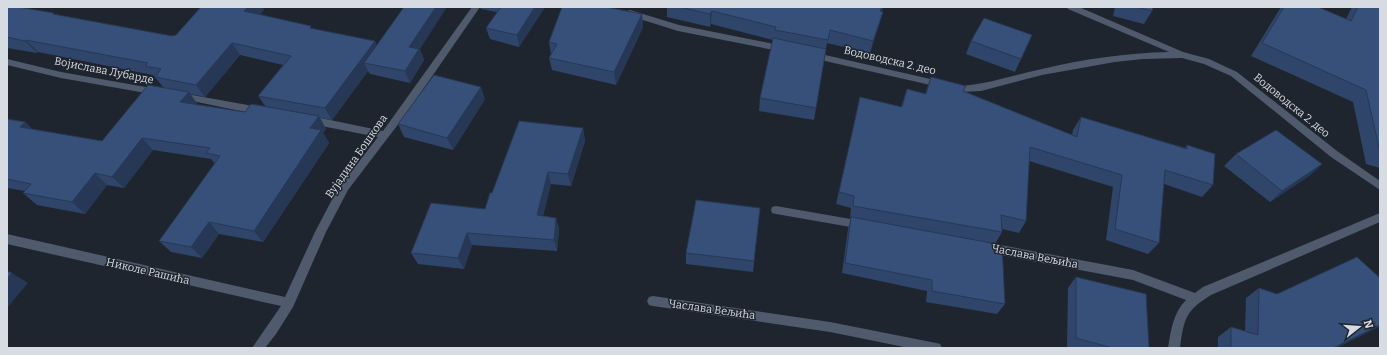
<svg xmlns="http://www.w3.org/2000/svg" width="1387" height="355" viewBox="0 0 1387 355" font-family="Bitter,serif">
<rect width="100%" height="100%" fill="#1f252e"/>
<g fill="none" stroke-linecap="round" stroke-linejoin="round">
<g fill="#4f5a6d" fill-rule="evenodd">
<polygon points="472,7 480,7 406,114 348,190 326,232 293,307 276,334 265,348 252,348 281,306 7,244 7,234 285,297 315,232 337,190 378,137 311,124 306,120 308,117 311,116 383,131"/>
<path d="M 1067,7 L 1079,7 L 1183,52 L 1209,59 L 1237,72 L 1337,151 L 1380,181 L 1380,190 L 1331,157 L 1231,76 L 1204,64 L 1182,58 L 1143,59 L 1115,62 L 1042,75 L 981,91 L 961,92 L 812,58 L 808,55 L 812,52 L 961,86 C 989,84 1014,75 1042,69 C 1083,59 1126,53 1169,52 L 1068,9 Z"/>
<polygon points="630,10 679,25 784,46 788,49 784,52 678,31 627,15 626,13 627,11"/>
<polygon points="7,59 61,72 157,89 162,92 157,95 61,78 7,65"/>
<polygon points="181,93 259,107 264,111 259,115 178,98 176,96"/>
<polygon points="776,206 862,221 866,222 867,225 866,228 862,229 776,214 772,213 771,210 772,207"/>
<path d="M 1380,213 L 1380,222 L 1211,295 C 1185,311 1184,319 1180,348 L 1168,348 C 1171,330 1173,313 1186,300 L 1133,280 L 990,253 L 986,251 L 985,248 L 986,245 L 990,243 L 1133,270 L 1195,293 L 1203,287 Z"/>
<polygon points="653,296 830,322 936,343 940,344 942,348 909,348 830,332 653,306 649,305 647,301 649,297"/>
</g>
</g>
<g fill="#2f4569" fill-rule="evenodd">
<path d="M 7,7 L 56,15 L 172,36 L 176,35 L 201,7 L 262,7 L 264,10 L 260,14 L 313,29 L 377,45 L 420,49 L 424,60 L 410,83 L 370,74 L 368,71 L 332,120 L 320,118 L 326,129 L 323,133 L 329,143 L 263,242 L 219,234 L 202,258 L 171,252 L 159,241 L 215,164 L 211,159 L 153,150 L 124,188 L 107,185 L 85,214 L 37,205 L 23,193 L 25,191 L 7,188 L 7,119 L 25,122 L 33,130 L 102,141 L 164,88 L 153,75 L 38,52 L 37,53 L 7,48 ZM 240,55 L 283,65 L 258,96 L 266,107 L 245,112 L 198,105 L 190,94 L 205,97 Z"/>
<polygon points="480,7 545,7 519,47 490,39 486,28 497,12 481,9"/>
<polygon points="667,7 883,7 882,12 879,25 870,53 827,43 814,120 759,111 760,98 773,40 711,24 710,27 667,17"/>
<polygon points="1115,7 1153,7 1152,11 1144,24 1113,16"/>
<polygon points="1281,7 1318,7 1346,19 1352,7 1380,7 1380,168 1366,164 1353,102 1251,56"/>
<polygon points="642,14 643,27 616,85 552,70 549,58 551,54 549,42"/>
<polygon points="971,41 1021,59 1015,72 966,54"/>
<polygon points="931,77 966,86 963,91 1072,135 1073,130 1081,117 1185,148 1187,145 1213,185 1202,197 1164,184 1159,243 1148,254 1106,240 1113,187 1029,161 1026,221 1019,233 1002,229 1002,232 995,244 1005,304 997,314 926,302 927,291 842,273 848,229 851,218 850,218 851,208 836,204 860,97 901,107 907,89 925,94"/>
<polygon points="485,99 453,150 404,137 398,124"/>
<polygon points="583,128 585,141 571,186 551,184 543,216 556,218 559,229 557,251 472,245 464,269 418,264 411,253 485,209"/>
<polygon points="1236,154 1322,164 1309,176 1270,202 1224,166"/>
<polygon points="760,208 753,272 686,264 686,253"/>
<polygon points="1076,277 1149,348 1067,348 1068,288"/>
<polygon points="1380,278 1380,326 1336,348 1218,348 1218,337 1231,327 1245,331 1246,298 1259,288 1277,294"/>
</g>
<g fill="#263855">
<polygon points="248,7 262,7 264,10 252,23 244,11"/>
<polygon points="436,7 447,7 420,49 424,60 410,83 405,71 409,47"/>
<polygon points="535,7 545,7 519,47 517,35"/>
<polygon points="882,7 883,7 877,24 880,11"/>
<polygon points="712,11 711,24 710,27 710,14"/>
<polygon points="883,12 879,25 870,53 873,41"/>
<polygon points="642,14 643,27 616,85 614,72"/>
<polygon points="26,40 38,52 37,53 25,41"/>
<polygon points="375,41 381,53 364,63 368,71 332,120 325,108"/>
<polygon points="232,43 240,55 205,97 196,85"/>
<polygon points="481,87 485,99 453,150 447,138"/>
<polygon points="189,92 198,105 180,102"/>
<polygon points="319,116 326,129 323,133 329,143 263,242 254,231 310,128"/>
<polygon points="25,122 38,135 20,127"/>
<polygon points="583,128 585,141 571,186 568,174"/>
<polygon points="142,138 153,150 124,188 112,177"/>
<polygon points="1322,164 1309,176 1270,202 1282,191"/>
<polygon points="548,172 551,184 540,227 537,215"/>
<polygon points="95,173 107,185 85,214 72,202"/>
<polygon points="556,218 559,229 557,251 554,240"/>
<polygon points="209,222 219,234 202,258 191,247"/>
<polygon points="467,233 472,245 464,269 458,258"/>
<polygon points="12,273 28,283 7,308 7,279"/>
<polygon points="1380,325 1380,326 1336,348 1333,348"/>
</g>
<g fill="#37507a" stroke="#263855">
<polygon points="7,7 18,7 54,13 53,14 172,36 176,35 201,7 248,7 244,11 311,26 310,28 375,41 325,108 258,96 291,56 232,43 196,85 155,77 161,69 145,66 148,63 26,40 25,41 7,37"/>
<polygon points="404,7 436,7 409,47 419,49 405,71 364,63"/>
<polygon points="501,7 535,7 517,35 486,28"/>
<polygon points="562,7 606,7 642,14 614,72 549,58 557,44 549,42"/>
<polygon points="680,7 882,7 880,11 883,12 873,41 830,30 828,40 775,30 776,27 712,11 710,14"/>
<polygon points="1137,7 1153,7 1152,11"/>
<polygon points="1284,7 1318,7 1351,21 1358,7 1380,7 1380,152 1366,90 1262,43"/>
<polygon points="984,18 1032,35 1021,59 971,41"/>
<polygon points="773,38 826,49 816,108 760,98"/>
<polygon points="434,75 481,87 447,138 398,124"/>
<polygon points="931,77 966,86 963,91 1077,137 1081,117 1187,149 1187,145 1215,154 1213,185 1165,170 1159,243 1115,229 1122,175 1030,147 1026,221 1001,215 1002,232 853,206 854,196 839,192 860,97 902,107 907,89 926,94"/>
<polygon points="148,85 189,92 180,102 245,112 251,104 319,116 310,128 321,130 254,231 209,222 191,247 159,241 220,156 206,153 210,148 142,138 112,177 95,173 72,202 23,193 31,184 7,179 7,119 25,122 20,127 102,141"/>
<polygon points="519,121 583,128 568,174 548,172 537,215 556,218 554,240 467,233 458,258 411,253 431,203 485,209 490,193 492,193"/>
<polygon points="1276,130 1322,164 1282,191 1236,154"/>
<polygon points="696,200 760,208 754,261 686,253"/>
<polygon points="851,217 1002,245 1005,304 932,291 932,280 845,263"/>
<polygon points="1357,257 1380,278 1380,325 1333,348 1231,348 1231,327 1258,335 1259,288 1277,294"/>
<polygon points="7,271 12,273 7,279"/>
<polygon points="1076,277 1146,294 1149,348 1113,348 1076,338"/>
</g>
<g text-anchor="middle" stroke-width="3" stroke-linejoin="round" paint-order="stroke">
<g font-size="11" fill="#d7dbe2" stroke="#1f252e">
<text transform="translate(890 60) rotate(13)" y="4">Водоводска 2. део</text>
<text transform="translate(104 70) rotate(11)" y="4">Војислава Лубарде</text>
<text transform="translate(1292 105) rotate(39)" y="4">Водоводска 2. део</text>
<text transform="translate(356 156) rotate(-55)" y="4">Вујадина Бошкова</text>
<text transform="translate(1035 256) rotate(11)" y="4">Часлава Вељића</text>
<text transform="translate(148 271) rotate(13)" y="4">Николе Рашића</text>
<text transform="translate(712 309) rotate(8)" y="4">Часлава Вељића</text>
</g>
</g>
<rect width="1387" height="355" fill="none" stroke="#d7dbe2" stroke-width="16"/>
<g transform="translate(1359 327) rotate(73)" stroke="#1f252e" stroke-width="3" paint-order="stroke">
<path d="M0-3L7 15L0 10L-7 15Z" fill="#d7dbe2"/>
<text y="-6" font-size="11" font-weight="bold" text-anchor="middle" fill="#d7dbe2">N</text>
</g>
</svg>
